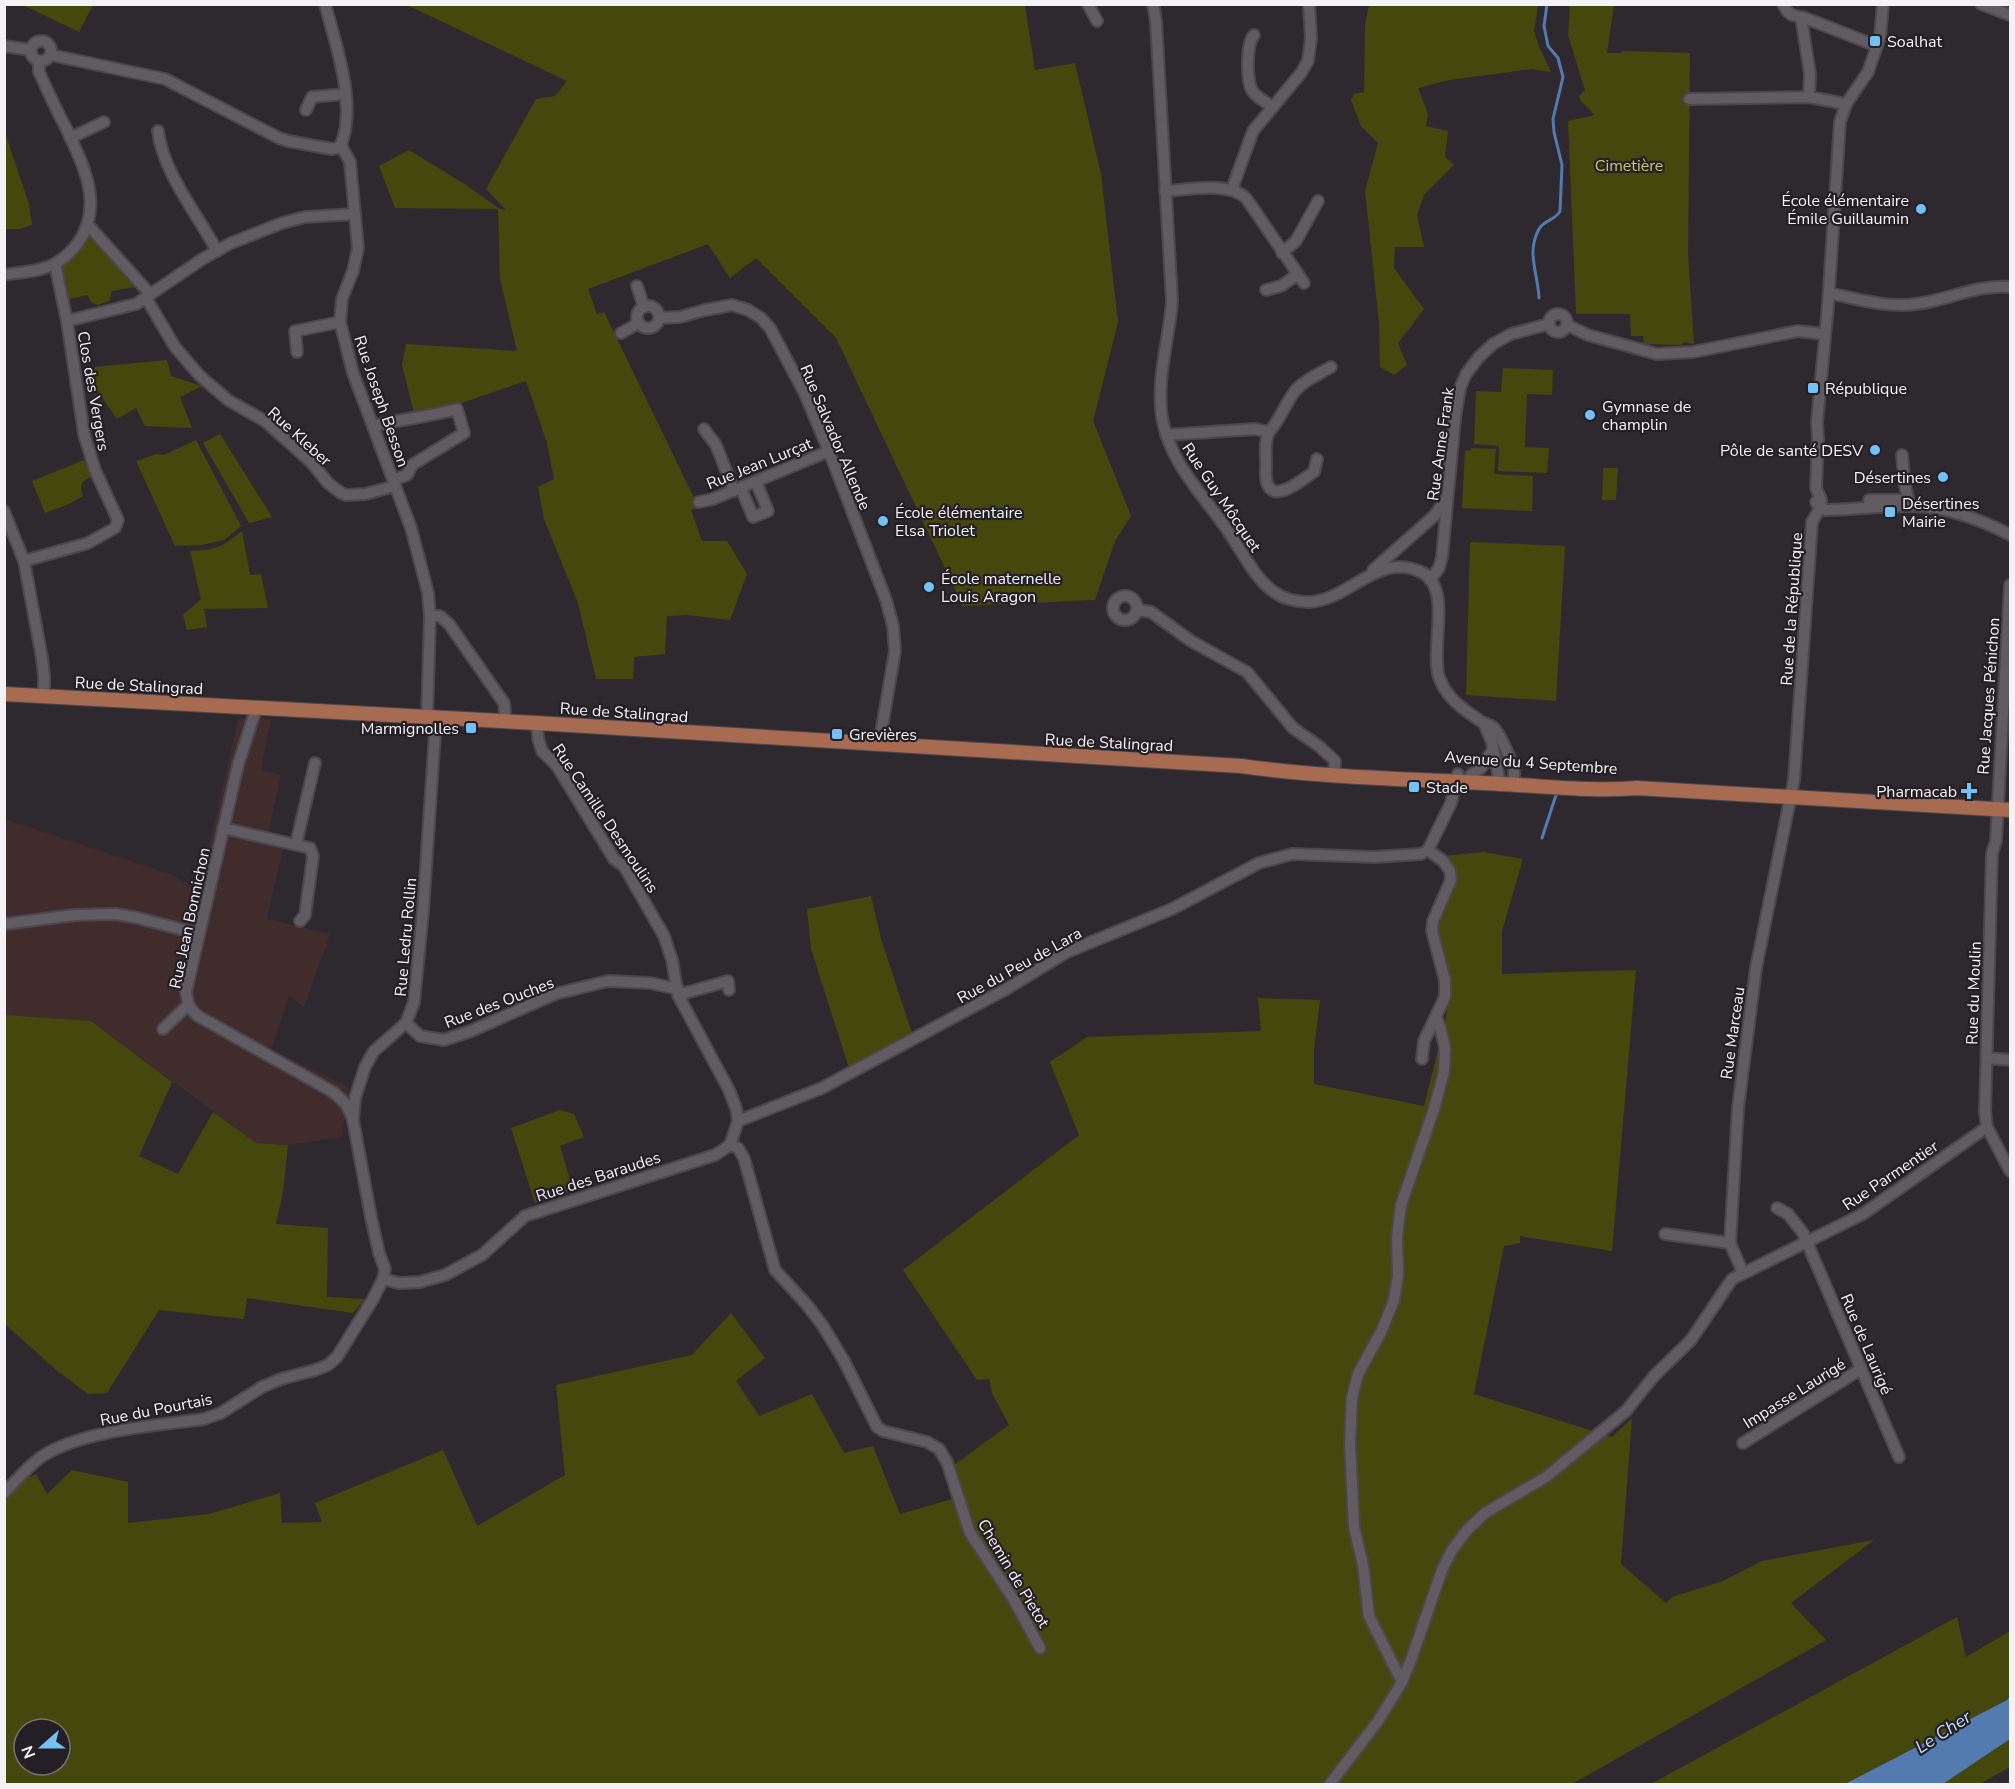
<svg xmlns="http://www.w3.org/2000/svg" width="2015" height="1789" viewBox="0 0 2015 1789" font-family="'Nunito Sans',sans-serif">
<rect width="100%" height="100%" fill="#2e292f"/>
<polygon fill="#402c2b" points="238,719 271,719 261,770 281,775 266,845 283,849 267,919 330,934 304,1007 289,995 271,1049 349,1087 342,1137 288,1145 256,1143 91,1021 5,1015 4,819 172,875 199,890"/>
<g fill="#45480c" fill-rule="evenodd">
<polygon points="23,5 93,5 79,32"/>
<polygon points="407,5 1025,5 1035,70 1075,63 1101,174 1118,322 1093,421 1131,516 1115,541 1095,600 963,606 836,338 756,258 730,278 708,244 588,289 597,314 604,312 699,508 691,510 702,541 727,541 747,574 730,620 687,615 667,616 665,654 634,657 633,679 596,679 578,603 544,519 538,487 554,479 547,443 526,381 426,415 414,413 402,365 406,344 517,351 500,279 498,209 395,208 379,166 409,150 466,185 498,208 506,210 486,189 536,99 555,96 567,81"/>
<polygon points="1369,5 1538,5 1534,31 1538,44 1551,72 1532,69 1449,80 1418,88 1428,114 1426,126 1448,131 1445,157 1454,165 1424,195 1417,215 1424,247 1395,247 1394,268 1424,309 1398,343 1407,365 1394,375 1380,367 1379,322 1365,191 1378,143 1361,126 1351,100 1354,94 1364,92 1365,25"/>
<polygon points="1570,5 1614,5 1607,53 1619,53 1623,51 1690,53 1688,254 1694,344 1684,342 1681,345 1644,344 1643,336 1631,336 1630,314 1576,314 1568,121 1595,115 1580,100 1579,96 1585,90 1568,35"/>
<polygon points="5,133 29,204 32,225 20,229 5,229"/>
<polygon points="93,234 139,286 112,291 109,301 98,305 92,303 87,295 69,299 66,280 62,280 62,265 87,236"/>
<polygon points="167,360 171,376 202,386 180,397 192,428 145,426 136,408 117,419 95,387 94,367"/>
<polygon points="1503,368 1553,370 1552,395 1527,394 1525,447 1549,448 1547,473 1498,471 1499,446 1474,444 1476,391 1501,392"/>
<polygon points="220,434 272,517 249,523 203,443"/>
<polygon points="196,440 241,526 224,540 202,545 175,546 136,461 157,454 164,455"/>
<polygon points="1471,448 1496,449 1494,474 1533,476 1532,511 1462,508 1465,450 1471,451"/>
<path d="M 84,460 L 91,477 C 81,482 79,485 83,496 L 69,504 L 45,513 L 32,481 Z"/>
<polygon points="1603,468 1618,468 1616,500 1602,500"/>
<path d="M 242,531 L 250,575 L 261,574 L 268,608 L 204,609 L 207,627 L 187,630 L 183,615 L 201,599 L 190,551 C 215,550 223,547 242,531 Z"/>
<polygon points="1470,542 1565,546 1556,701 1466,695"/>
<path d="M 1483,852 L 1523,859 L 1502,931 L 1502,974 L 1636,970 L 1612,1251 L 1520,1236 L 1520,1243 L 1504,1246 L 1474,1394 L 1612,1437 L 1632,1418 L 1621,1564 L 1666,1603 L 1672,1597 L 1723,1581 L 1762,1561 L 1874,1540 L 1791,1603 L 1826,1640 L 1572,1784 L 5,1784 L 5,1501 L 26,1479 L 36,1474 L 47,1494 L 72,1470 L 128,1482 L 128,1523 L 209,1514 L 280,1493 L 282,1523 L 322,1522 L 315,1503 L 443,1450 L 477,1526 L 565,1475 L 556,1385 L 692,1355 L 731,1313 L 765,1358 L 736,1381 L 759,1416 L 812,1394 L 844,1453 L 873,1446 L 900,1514 L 963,1496 L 954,1465 L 1009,1425 L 992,1393 L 989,1379 L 977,1380 L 903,1270 L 1079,1135 L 1050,1062 L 1087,1037 L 1261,1031 L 1258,998 L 1320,1000 L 1314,1050 L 1314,1084 L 1424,1106 L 1446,1018 L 1451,979 L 1436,939 L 1436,926 L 1457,875 L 1444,856 ZM 24,1729 L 60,1729 L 60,1765 L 24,1765 Z"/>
<polygon points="871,896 881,939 912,1033 849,1068 811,949 807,909"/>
<polygon points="5,1015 91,1021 172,1082 139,1156 178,1174 213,1112 256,1143 288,1145 283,1192 276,1224 328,1228 327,1297 365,1299 353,1313 247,1298 244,1319 159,1310 107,1393 88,1394 55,1369 5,1324"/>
<polygon points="560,1110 574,1114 584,1137 560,1146 573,1190 535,1203 511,1128"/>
<polygon points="1957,1617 1966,1657 2010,1631 2010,1696 2007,1700 1845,1784 1651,1784"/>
<polygon points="2010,1739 2010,1767 1980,1784 1943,1784"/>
</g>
<polygon fill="#537bb0" points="2010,1696 2010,1739 1943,1784 1845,1784 2007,1700"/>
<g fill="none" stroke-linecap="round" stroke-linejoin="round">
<g stroke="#537bb0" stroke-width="3">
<path d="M 1539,298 C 1538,273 1526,253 1539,229 C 1544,220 1556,220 1560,211 L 1562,165 L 1554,132 L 1553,119 L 1563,77 L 1558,58 L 1548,46 L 1544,26 L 1547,4"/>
<polyline points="1542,838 1557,792"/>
</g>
<g stroke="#4c474d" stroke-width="14">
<g id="minor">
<path d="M 325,4 C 336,46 357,103 341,145"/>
<polyline points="1088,4 1097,21"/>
<path d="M 1153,4 L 1156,21 L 1172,301 C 1169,341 1156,378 1162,418 C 1171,465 1202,493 1228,531 C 1242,551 1254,578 1274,592 C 1284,599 1297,602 1309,602 C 1351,600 1378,550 1423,573 C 1452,589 1430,649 1439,677 C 1446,698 1464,710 1482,722 C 1486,724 1491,725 1494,728 C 1503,738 1509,757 1514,769 L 1514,777 L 1511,784"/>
<polyline points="1783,4 1787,11 1792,15 1805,18 1877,46"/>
<polyline points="1981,4 2010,15"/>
<polyline points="1801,17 1810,74 1809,97"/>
<path d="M 1254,35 C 1246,43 1246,83 1253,92 C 1258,98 1267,103 1273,107"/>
<circle cx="41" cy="51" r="10"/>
<polyline points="4,46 31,50"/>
<polyline points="51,55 165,79 279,138 288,141 332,149 337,148 341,145 350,162 358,248 353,271 342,299 340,322 353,373 411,528 428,593 430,616 427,718"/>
<polyline points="1689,99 1809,97 1846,104"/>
<polyline points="306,110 312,97 345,94"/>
<path d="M 158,131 C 163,173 198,215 217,251"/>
<polyline points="70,138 104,122"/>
<polyline points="1232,189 1253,131 1301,73 1308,61 1311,38 1309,4"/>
<path d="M 1165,191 C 1188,190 1228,181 1246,198 L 1304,283"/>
<polyline points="88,225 150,294"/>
<polyline points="1282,253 1296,241 1318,201"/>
<path d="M 4,275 C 20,272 40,272 54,264 C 64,259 72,251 78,243 C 104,205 84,167 67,130 C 57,111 48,92 39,72 L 39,61"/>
<polyline points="637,286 644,307"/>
<polyline points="1266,290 1281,286 1297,275"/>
<path d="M 1829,293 C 1857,299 1887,308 1916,304 C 1948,300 1978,284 2010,287"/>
<polyline points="146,298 175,347 200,376 228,400 265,421 311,462 328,483 341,493 346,495 365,494 395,486"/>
<circle cx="648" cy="317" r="11"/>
<circle cx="1558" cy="323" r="9"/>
<polyline points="659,318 680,317 705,310 732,305 748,310 761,318 770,328 804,392 829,451 886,600 893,626 895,651 879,745"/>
<polyline points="67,321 136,304 204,258 231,243 282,223 305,217 355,214"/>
<polyline points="1567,325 1588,335 1657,354 1693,352 1798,331 1824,334"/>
<polyline points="621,333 639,323"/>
<polyline points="297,352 295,331 340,322"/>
<path d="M 373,426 C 401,419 429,417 457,409 L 464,433 L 412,465 L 407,475 L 393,480"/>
<polyline points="704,429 716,445 734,491"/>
<path d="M 1269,432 C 1280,420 1285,404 1295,391 C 1304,380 1319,374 1331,367"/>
<path d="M 1166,435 L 1255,429 L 1269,432 C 1264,442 1266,453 1266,464 C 1266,470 1265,478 1267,483 C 1274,505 1304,478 1314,472 L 1317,459"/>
<polyline points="1902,455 1905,486 1910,506"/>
<polyline points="741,488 753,517 768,511 756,482"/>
<polyline points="1869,500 1899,500 1906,504"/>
<polyline points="699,502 713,499 829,451"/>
<path d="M 1816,502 L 1820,508 L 1826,510 C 1854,509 1881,506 1909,506 C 1941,505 1983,520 2010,535"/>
<polyline points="4,511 24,561 42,658 44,676 44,696"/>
<polyline points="24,561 88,543 115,528 118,520 95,470 84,434 67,321 55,264"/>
<polyline points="1373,570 1434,516 1447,498"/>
<polyline points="1430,580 1439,568 1442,557 1455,418 1460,388 1466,374 1479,357 1493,344 1511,334 1549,324"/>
<polyline points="2010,585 1996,841 1992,853 1985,1112 1987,1127 2010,1171"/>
<circle cx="1125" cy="608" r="12"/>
<polyline points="1138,610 1151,612 1191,641 1247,672 1293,728 1320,747 1335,761 1334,775"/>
<polyline points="430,616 440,616 449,624 504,703 506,722"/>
<path d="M 256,709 L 238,765 L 186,992 C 188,1003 189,1009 198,1016 L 333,1092 L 346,1104 L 353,1119"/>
<polyline points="537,723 538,738 542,751 557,766 614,859 624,866 664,936 672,960 678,995 729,1090 736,1108 738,1121 730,1145 738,1148 744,1158 775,1270 807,1305 823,1326 844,1361 877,1427 883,1431 927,1442 939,1449 947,1462 970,1533 1014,1600 1040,1648"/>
<polyline points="1484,723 1492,743 1500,783"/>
<polyline points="1471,775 1481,768 1493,750"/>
<polyline points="223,828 310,848 313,856 305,915 300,921"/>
<polyline points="296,844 315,763"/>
<polyline points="4,924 75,915 116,914 138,918 199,934"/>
<polyline points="678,995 728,981 729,990"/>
<polyline points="406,1023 420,1036 444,1040 471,1031 555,994 608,981 650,983 678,989"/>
<polyline points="163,1029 188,1005"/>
<polyline points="1987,1058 2010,1060"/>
<polyline points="1422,1059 1424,1041 1445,997 1445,980 1432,931 1433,921 1451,880 1450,871 1443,861 1428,850 1451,803 1458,774"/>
<polyline points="738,1121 822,1088 1008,988 1067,952 1172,909 1259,863 1292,854 1374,857 1421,854 1428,850"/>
<polyline points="1777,1208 1788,1214 1803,1233 1899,1457"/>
<polyline points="1665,1234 1730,1243"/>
<polyline points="1743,1273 1730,1243 1738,1108 1756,968 1794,780 1812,522 1820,508 1821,500 1816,488 1818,439 1817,422 1828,305 1840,122 1846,104 1868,72 1880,37 1883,4"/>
<polyline points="383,1279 399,1283 420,1282 445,1275 482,1255 525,1216 715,1155 730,1145"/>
<polyline points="1743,1443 1861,1369"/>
<path d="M 4,1493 C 16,1481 27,1467 41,1457 C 82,1430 155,1426 204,1419 L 221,1413 L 262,1387 L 281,1379 L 315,1370 L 328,1365 L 337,1357 L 373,1299 L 383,1279 L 385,1269 L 379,1253 L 371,1217 L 353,1120 L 355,1098 L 365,1067 L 374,1051 L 406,1023 L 414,1002 L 423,911 L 436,718"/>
<polyline points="1402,1682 1369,1616 1363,1565 1354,1527 1350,1443 1352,1398 1358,1374 1382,1330 1394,1300 1398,1276 1397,1237 1401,1205 1434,1109 1444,1072 1445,1048 1440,1027 1436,1017"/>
<polyline points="1330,1784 1378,1721 1402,1682 1411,1660 1442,1570 1452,1550 1467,1530 1485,1513 1546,1477 1626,1411 1654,1376 1691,1340 1732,1279 1863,1214 1987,1127"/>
</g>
</g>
<g stroke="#4c474d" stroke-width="16">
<path id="major" d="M 4,694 L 537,723 L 1241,766 C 1327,778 1414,779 1500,784 C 1546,786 1591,792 1637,788 L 2010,810"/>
</g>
<use href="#minor" stroke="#615b62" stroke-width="10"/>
<use href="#major" stroke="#a66b51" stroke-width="14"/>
</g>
<g fill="#73c1f5" stroke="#241f25" stroke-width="2">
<rect x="1869" y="35" width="12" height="12" rx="3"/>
<circle cx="1921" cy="209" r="6"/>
<rect x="1807" y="382" width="12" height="12" rx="3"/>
<circle cx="1590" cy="415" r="6"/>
<circle cx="1875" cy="450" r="6"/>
<circle cx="1943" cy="477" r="6"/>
<rect x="1884" y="506" width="12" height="12" rx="3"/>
<circle cx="883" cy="521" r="6"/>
<circle cx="929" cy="587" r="6"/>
<rect x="465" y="722" width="12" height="12" rx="3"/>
<rect x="831" y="728" width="12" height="12" rx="3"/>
<rect x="1408" y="781" width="12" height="12" rx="3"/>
<path d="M1966 782h6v6h6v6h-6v6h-6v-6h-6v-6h6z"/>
</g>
<g text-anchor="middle" stroke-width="4.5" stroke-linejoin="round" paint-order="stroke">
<g font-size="16" fill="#f5f2f6" stroke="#241f25" text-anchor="start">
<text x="1887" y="47">Soalhat</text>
<text x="1909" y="206" text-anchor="end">École élémentaire<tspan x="1909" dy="18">Émile Guillaumin</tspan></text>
<text x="1825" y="394">République</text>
<text x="1602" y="412">Gymnase de<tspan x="1602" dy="18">champlin</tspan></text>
<text x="1863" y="456" text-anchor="end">Pôle de santé DESV</text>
<text x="1931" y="483" text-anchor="end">Désertines</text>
<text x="1902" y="509">Désertines<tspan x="1902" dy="18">Mairie</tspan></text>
<text x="895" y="518">École élémentaire<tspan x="895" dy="18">Elsa Triolet</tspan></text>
<text x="941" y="584">École maternelle<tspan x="941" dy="18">Louis Aragon</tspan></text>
<text x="459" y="734" text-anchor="end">Marmignolles</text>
<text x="849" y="740">Grevières</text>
<text x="1426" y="793">Stade</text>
<text x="1957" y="797" text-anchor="end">Pharmacab</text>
</g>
<g font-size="16" fill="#c4cb67" stroke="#241f25">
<text x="1629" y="171">Cimetière</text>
</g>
<g font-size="16" fill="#f5f2f6" stroke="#241f25">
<text transform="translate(94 391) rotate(80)" y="6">Clos des Vergers</text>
<text transform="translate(382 401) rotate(71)" y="6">Rue Joseph Besson</text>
<text transform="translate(300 436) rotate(42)" y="6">Rue Kleber</text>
<text transform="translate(836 437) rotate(67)" y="6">Rue Salvador Allende</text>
<text transform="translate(1440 444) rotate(-82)" y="6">Rue Anne Frank</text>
<text transform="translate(759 463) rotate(-22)" y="6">Rue Jean Lurçat</text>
<text transform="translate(1222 497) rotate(56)" y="6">Rue Guy Môcquet</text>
<text transform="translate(1791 609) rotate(-86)" y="6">Rue de la République</text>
<text transform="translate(139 685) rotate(3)" y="6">Rue de Stalingrad</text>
<text transform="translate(1988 696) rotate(-86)" y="6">Rue Jacques Pénichon</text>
<text transform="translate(624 712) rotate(4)" y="6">Rue de Stalingrad</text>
<text transform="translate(1109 742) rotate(3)" y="6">Rue de Stalingrad</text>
<text transform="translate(1531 762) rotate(4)" y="6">Avenue du 4 Septembre</text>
<text transform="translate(606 818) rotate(56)" y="6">Rue Camille Desmoulins</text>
<text transform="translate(189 918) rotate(-78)" y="6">Rue Jean Bonnichon</text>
<text transform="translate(405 937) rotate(-85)" y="6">Rue Ledru Rollin</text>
<text transform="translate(1019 965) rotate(-29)" y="6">Rue du Peu de Lara</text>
<text transform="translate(1973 993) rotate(-88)" y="6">Rue du Moulin</text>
<text transform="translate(499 1002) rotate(-21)" y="6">Rue des Ouches</text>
<text transform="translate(1732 1033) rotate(-82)" y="6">Rue Marceau</text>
<text transform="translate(1890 1175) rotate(-34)" y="6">Rue Parmentier</text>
<text transform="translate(598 1176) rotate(-18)" y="6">Rue des Baraudes</text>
<text transform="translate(1867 1344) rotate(67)" y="6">Rue de Laurigé</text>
<text transform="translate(1794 1393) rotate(-32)" y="6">Impasse Laurigé</text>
<text transform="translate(156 1409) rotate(-11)" y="6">Rue du Pourtais</text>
<text transform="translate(1014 1573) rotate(59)" y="6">Chemin de Pietot</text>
</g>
<g font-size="18" font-style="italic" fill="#c3daf9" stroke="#241f25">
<text transform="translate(1943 1732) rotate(-33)" y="6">Le Cher</text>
</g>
</g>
<rect width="2015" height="1789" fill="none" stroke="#f5f2f6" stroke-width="12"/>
<g transform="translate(42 1747) rotate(249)"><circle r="28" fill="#241f25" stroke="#787379" stroke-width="1.5"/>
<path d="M0-4.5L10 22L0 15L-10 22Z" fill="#73c1f5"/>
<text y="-9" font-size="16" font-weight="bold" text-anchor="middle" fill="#f5f2f6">N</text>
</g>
</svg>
